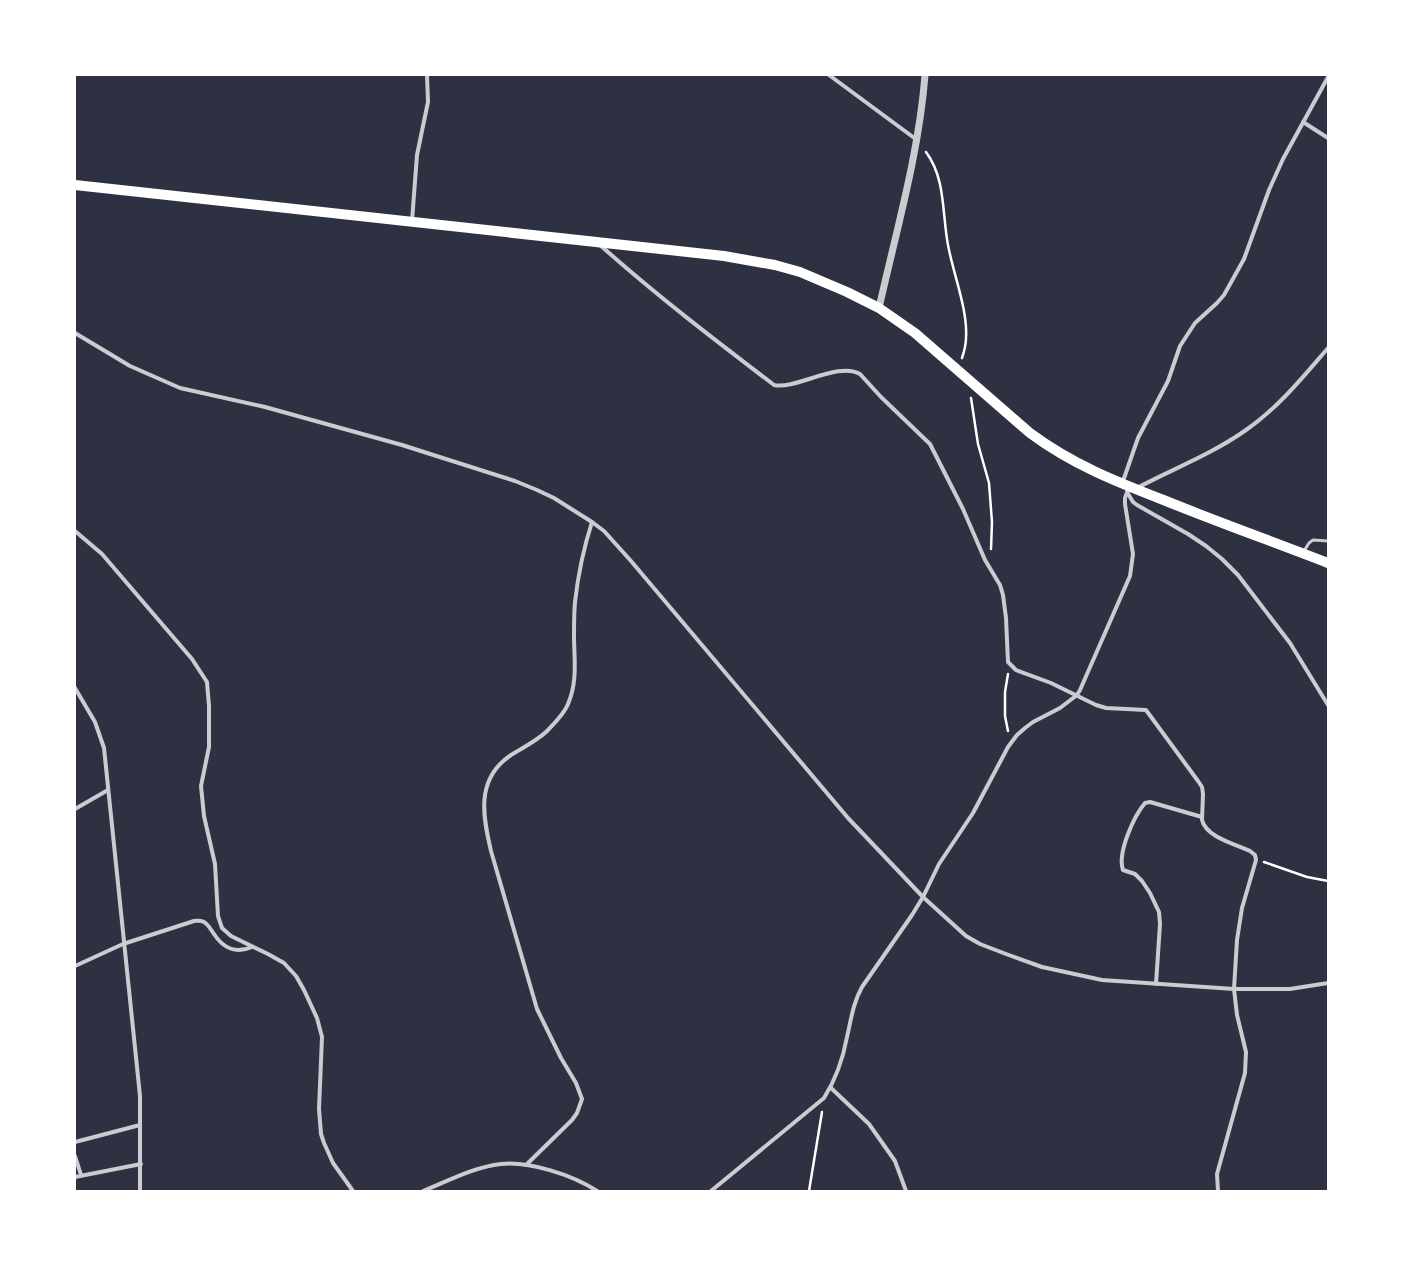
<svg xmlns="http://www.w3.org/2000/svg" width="1403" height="1266" viewBox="0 0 1403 1266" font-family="'Exo 2',sans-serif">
<rect width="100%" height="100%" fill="#2d3142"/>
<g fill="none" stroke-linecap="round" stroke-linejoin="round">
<g stroke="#fff" stroke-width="2.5">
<path d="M 926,152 C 946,179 942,214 948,245 C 953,273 968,310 966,338 C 966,345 964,352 962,358"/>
<polyline points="971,398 978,444 989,483 992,522 991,549"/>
<polyline points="1008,731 1005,716 1005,692 1008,674"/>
<polyline points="1264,862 1307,877 1328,881"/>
<polyline points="809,1191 822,1112"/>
</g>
<polyline stroke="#caccd0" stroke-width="3" points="1304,551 1309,543 1313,540 1328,541"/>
<g stroke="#caccd0" stroke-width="4">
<polyline points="829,75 917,140"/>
<polyline points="1303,122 1328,138"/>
<polyline points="412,221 417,155 428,102 427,75"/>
<path d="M 600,245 C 656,295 715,340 774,385 C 795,390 839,361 860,374 L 881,397 L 930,444 L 963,509 L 985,560 L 1000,585 L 1003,595 L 1006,618 L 1008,662 L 1016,670 L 1051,683 L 1096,705 L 1106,708 L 1146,710 L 1198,781 L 1202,787 L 1203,794 L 1202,820 C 1206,837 1235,844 1250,851 L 1255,855 L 1256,860 L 1242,908 L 1237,940 L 1234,989 L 1237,1015 L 1246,1052 L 1245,1073 L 1217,1174 L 1218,1191"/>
<polyline points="75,333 130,366 180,388 265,407 402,445 515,481 537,490 554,498 592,522 604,531 631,561 848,818 923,897 966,936 980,944 1006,954 1042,967 1102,980 1234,989 1290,989 1328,983"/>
<polyline points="1122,484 1138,438 1168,381 1180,346 1195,323 1217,303 1224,295 1244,259 1269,190 1283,159 1328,77"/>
<path d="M 1137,488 C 1173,469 1212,454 1246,430 C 1278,408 1303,377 1328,348"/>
<polyline points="1127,492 1133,502 1137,505 1188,534 1206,546 1222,559 1238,575 1290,643 1328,705"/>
<polyline points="75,531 102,554 192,659 207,682 209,706 209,747 201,786 204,816 215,864 218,916 222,928 231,936 268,954 284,963 296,976 304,990 317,1018 322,1037 319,1109 321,1134 324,1143 333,1163 353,1191"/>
<polyline points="75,688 95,722 104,748 140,1096 140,1191"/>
<polyline points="75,809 108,790"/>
<path d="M 75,966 L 123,944 L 194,921 C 198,921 201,920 204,922 C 208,924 211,930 214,934 C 223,948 236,954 252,947"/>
<path d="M 1156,984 L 1160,924 L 1159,912 L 1150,893 L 1142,881 L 1135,874 L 1123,870 C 1117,853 1134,816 1145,803 L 1150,802 L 1202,817"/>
<polyline points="831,1088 869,1124 895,1161 906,1191"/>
<polyline points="75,1142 140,1125"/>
<polyline points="75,1156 81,1175"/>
<path d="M 526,1165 L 572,1120 L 577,1113 L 582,1099 L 576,1083 L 561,1058 L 537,1009 L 491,851 C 483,817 475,779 511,755 C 522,748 535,742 546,732 C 554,724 564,714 568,704 C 578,681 574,658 574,635 C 574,624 574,613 575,602 C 578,575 584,547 592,522"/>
<polyline points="75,1177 141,1164"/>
<path d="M 423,1191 C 448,1181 474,1167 501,1164 C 529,1161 573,1175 597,1191"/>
<path d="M 711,1191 L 824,1098 C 836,1079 843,1059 847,1037 C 851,1020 853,1003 862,987 L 912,915 L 923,897 L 939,864 L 973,813 L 1008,747 L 1017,735 L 1025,728 L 1033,722 L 1060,708 L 1077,695 L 1080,690 L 1130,576 L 1133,554 L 1125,504 L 1125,498 L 1129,487"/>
</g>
<path stroke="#caccd0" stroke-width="7" d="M 879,308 C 896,232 919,153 925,75"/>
<path stroke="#fff" stroke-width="10" d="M 75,185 L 724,256 L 775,265 L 800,272 L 847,292 L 879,308 L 915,333 L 1030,433 C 1073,465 1117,482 1166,501 C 1220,523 1274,542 1328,563"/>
</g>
<rect width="1403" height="1266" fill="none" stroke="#ffffff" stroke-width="152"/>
</svg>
